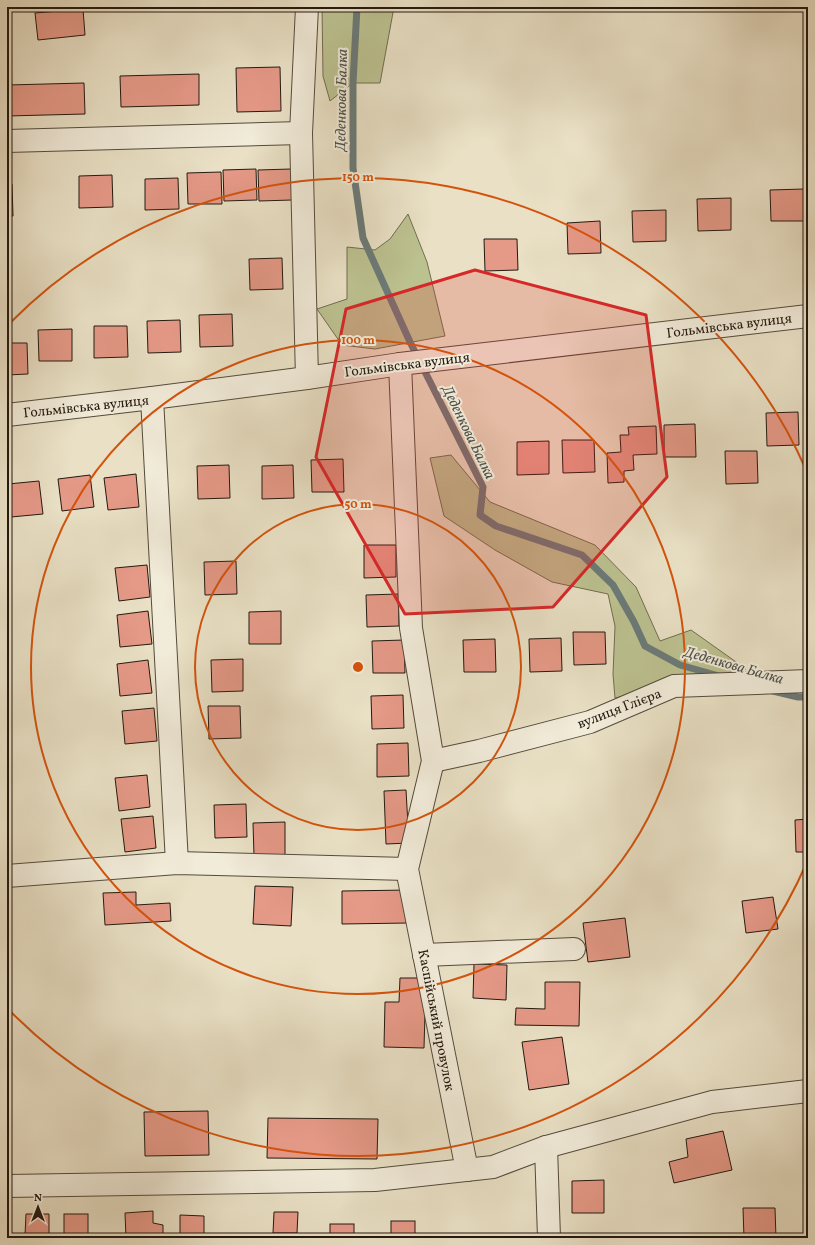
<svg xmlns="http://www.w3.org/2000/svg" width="815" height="1245" viewBox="0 0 815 1245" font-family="Vollkorn,serif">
<rect width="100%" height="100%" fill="#e9e0c5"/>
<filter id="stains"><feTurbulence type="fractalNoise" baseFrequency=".005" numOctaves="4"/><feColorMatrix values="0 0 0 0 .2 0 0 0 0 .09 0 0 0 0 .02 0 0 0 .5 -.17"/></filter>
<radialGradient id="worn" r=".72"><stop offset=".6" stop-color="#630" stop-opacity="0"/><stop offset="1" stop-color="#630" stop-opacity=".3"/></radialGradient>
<g fill="#bcc190" stroke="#706d50">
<polygon points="322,7 394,7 380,83 353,83 330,101 323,76"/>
<polygon points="408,214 427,262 445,336 375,349 342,345 317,309 347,299 347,247 375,250 390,239"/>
<polygon points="451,455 490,502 595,545 636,587 660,641 691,630 746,669 615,698 613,674 615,626 608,594 552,582 495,550 444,516 430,458"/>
</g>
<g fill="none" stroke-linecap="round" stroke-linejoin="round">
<g stroke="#6b7a78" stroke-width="7">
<polyline points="357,7 353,83 353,168 363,238 410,342 483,487 480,515 496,526 582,555 613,585 634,622 645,646 680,665 719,676"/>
<polyline points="773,691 798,697 808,697"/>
</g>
</g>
<g fill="#e59987" stroke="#241910">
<polygon points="83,9 85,35 38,40 35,13"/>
<polygon points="280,67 281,111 237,112 236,68"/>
<polygon points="199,74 199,105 121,107 120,76"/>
<polygon points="84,83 85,114 7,116 7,85"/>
<polygon points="256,169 257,200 224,201 223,170"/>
<polygon points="291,169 292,200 259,201 258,170"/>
<polygon points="221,172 222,204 188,204 187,173"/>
<polygon points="112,175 113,207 79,208 79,176"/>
<polygon points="178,178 179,209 145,210 145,179"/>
<polygon points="12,184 13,216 7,216 7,185"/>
<polygon points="804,189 804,221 771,221 770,190"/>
<polygon points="731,198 731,230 698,231 697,199"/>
<polygon points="666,210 666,241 633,242 632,211"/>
<polygon points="600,221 601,253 568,254 567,223"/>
<polygon points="484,239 517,239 518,270 485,271"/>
<polygon points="282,258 283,289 250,290 249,259"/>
<polygon points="232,314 233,346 200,347 199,315"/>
<polygon points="180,320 181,352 148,353 147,321"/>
<polygon points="94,326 127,326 128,357 94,358"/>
<polygon points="72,329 72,361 39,361 38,330"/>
<polygon points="7,343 27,343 28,374 7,375"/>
<polygon points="798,412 799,445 767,446 766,413"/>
<polygon points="695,424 696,457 664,457 664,425"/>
<polygon points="656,426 657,454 633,455 634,470 624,471 624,482 608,483 607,453 621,452 620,435 629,435 628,427"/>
<polygon points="562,440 594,440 595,472 563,473"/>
<polygon points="549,441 549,474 517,475 517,442"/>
<polygon points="725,451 757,451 758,483 726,484"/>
<polygon points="343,459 344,492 312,492 311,460"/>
<polygon points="229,465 230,498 198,499 197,466"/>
<polygon points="293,465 294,498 262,499 262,466"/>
<polygon points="136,474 139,507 108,510 104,478"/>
<polygon points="90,475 94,507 62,511 58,479"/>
<polygon points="39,481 43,514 11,517 8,484"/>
<polygon points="364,545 396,545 396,577 364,578"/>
<polygon points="236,561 237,594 205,595 204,562"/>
<polygon points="147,565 150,597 119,601 115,568"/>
<polygon points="398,594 399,626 367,627 366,595"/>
<polygon points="148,611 152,644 120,647 117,615"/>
<polygon points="281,611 281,644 249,644 249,612"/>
<polygon points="573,632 605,632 606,664 574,665"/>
<polygon points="561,638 562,671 530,672 529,639"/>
<polygon points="495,639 496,672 464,672 463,640"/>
<polygon points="404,640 405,673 373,673 372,641"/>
<polygon points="243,659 243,691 212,692 211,660"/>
<polygon points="148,660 152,693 120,696 117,664"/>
<polygon points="403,695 404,728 372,729 371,696"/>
<polygon points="208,706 240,706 241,738 209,739"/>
<polygon points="154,708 157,741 125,744 122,711"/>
<polygon points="408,743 409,776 377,777 377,744"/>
<polygon points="147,775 150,807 119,811 115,778"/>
<polygon points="406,790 409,843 386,844 384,791"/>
<polygon points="246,804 247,837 215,838 214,805"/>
<polygon points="153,816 156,848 125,852 121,819"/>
<polygon points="808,819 808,852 796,852 795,820"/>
<polygon points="285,822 285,855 254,856 253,823"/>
<polygon points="255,886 293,887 291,926 253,924"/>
<polygon points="409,890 409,923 342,924 342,891"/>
<polygon points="136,892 136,905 170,903 171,921 105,925 103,893"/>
<polygon points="773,897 778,929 746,933 742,901"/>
<polygon points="625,918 630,957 588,962 583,923"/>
<polygon points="474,964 507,965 506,1000 473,998"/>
<polygon points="400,978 426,978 424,1048 384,1047 385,1002 399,1002"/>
<polygon points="545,982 580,982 579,1026 515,1025 516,1008 545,1009"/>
<polygon points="562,1037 569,1084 529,1090 522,1042"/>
<polygon points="208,1111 209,1155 145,1156 144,1112"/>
<polygon points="268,1118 378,1119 377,1159 267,1158"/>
<polygon points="723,1131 732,1170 674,1183 669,1162 688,1157 686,1139"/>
<polygon points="604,1180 604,1213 572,1213 572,1181"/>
<polygon points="743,1208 775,1208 776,1238 744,1238"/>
<polygon points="153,1211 153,1223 163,1225 163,1238 126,1238 125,1213"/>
<polygon points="274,1212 298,1212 297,1233 273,1233"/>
<polygon points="26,1214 49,1214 49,1235 25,1235"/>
<rect x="64" y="1214" width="24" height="21"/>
<polygon points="180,1215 204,1216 204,1237 180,1236"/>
<rect x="391" y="1221" width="24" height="17"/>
<rect x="330" y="1224" width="24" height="14"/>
</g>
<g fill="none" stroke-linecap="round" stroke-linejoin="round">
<g stroke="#554b3d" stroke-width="24">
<g id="minor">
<polyline points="307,7 301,133 307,378"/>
<polyline points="7,141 301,133"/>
<polyline points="400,364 411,628 433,761 407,869 467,1170"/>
<polyline points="152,398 177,863"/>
<polyline points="7,415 152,398 307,378 400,364 808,316"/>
<polyline points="433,761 479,751 590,722 674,686 808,681"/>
<polyline points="7,876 177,863 407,869"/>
<polyline points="424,955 574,949"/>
<polyline points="546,1147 549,1238"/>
<polyline points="7,1186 375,1180 493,1167 546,1147 712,1102 808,1091"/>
</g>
</g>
<use href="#minor" stroke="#f1ebd9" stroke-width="22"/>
</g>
<path fill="#d62828" fill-opacity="0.2" stroke="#d62828" stroke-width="3" stroke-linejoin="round" d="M 475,270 L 646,315 L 667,477 L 553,607 L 405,614 L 316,457 L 346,309 Z"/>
<g fill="none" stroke="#d4530c" stroke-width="2">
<circle cx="358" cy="667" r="163"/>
<circle cx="358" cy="667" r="327"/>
<path d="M807 862A490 490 0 0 1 9 1010M9 324A490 490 0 0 1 807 472"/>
</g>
<g text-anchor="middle" stroke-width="4" stroke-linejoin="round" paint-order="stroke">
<g font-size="14" fill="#241910" stroke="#f1ebd9">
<text transform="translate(729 325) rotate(-7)" y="5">Гольмівська вулиця</text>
<text transform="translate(407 364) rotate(-7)" y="5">Гольмівська вулиця</text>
<text transform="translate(86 406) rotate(-6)" y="5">Гольмівська вулиця</text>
<text transform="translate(619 708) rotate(-21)" y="5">вулиця Глієра</text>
<text transform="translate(437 1020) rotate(79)" y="5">Каспійський провулок</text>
</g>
<g font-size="15" font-style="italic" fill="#4d524d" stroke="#f1ebd9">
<text transform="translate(341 100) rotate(-89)" y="5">Деденкова Балка</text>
<text transform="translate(469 432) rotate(64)" y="5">Деденкова Балка</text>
<text transform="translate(734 665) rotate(16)" y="5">Деденкова Балка</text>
</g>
</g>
<circle cx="358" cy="667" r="6" fill="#d4530c" stroke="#f1ebd9" stroke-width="2"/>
<g font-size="12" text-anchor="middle" font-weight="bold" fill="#d4530c" stroke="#f1ebd9" stroke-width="4" stroke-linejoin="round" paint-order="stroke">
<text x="358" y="181">150 m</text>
<text x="358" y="344">100 m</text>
<text x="358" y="508">50 m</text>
</g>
<rect width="815" height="1245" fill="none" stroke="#e9e0c5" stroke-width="24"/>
<rect x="8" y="8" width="799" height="1229" fill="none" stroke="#241910" stroke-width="2"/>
<rect x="12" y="12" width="791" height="1221" fill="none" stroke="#241910"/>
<g transform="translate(38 1207)" stroke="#f1ebd9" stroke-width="3" paint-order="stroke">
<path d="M0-3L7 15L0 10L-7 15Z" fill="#241910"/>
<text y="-6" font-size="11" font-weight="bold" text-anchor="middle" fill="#241910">N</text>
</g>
<rect width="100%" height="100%" filter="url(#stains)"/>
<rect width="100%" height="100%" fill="url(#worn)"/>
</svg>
